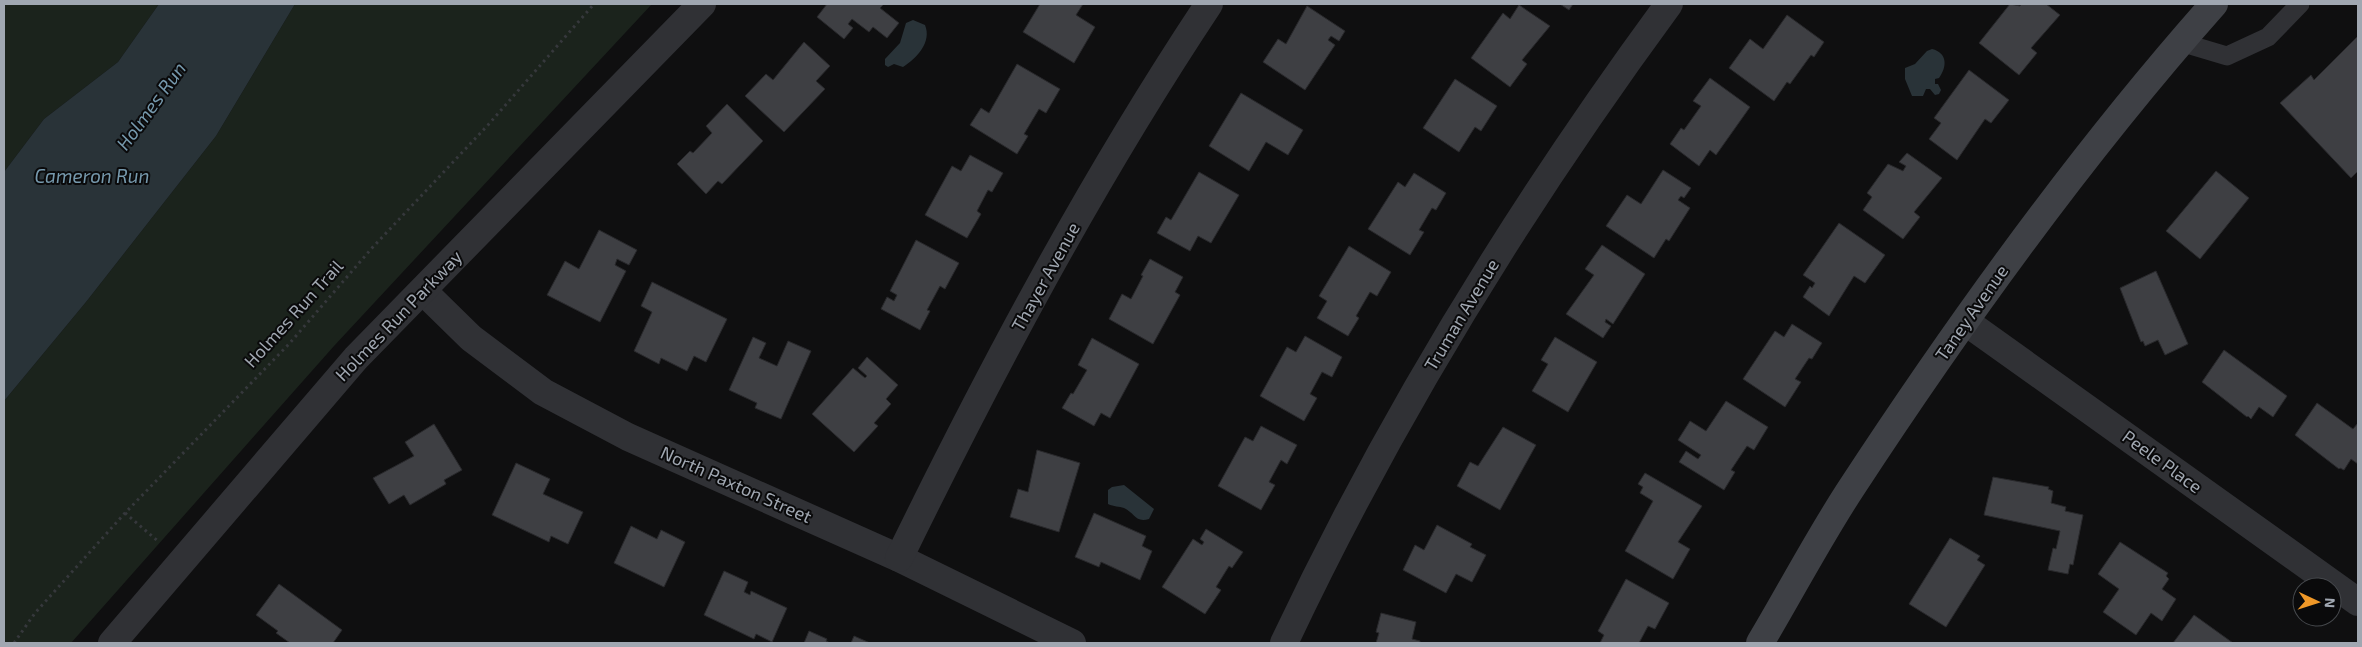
<svg xmlns="http://www.w3.org/2000/svg" width="2362" height="647" viewBox="0 0 2362 647" font-family="'Exo 2',sans-serif">
<rect width="100%" height="100%" fill="#0f0f10"/>
<g fill="#1b231c">
<polygon points="4,4 159,4 118,62 44,119 4,172"/>
<polygon points="295,4 652,4 334,346 71,643 4,643 4,401 86,302 216,136"/>
</g>
<g fill="#293338">
<polygon points="159,4 295,4 216,136 86,302 4,401 4,172 44,119 118,62"/>
<path d="M 913,20 L 925,25 C 932,42 917,58 903,67 L 894,64 L 888,67 L 885,65 L 885,59 L 900,43 L 906,23 Z"/>
<path d="M 1932,49 C 1948,53 1947,67 1939,78 L 1935,79 L 1935,84 L 1938,84 L 1941,90 L 1939,94 L 1935,95 L 1930,89 L 1926,89 L 1923,96 L 1912,96 L 1905,79 L 1905,68 L 1915,64 L 1927,51 Z"/>
<path d="M 1124,485 L 1154,509 L 1149,519 C 1135,523 1135,513 1124,508 C 1119,506 1114,507 1108,504 L 1108,490 L 1112,487 Z"/>
</g>
<g fill="#3e3f43" stroke="#29292c">
<polygon points="827,4 884,4 880,8 899,23 887,38 873,27 869,32 852,19 848,24 853,28 844,39 817,17"/>
<polygon points="1040,4 1083,4 1076,15 1095,27 1074,63 1023,32"/>
<polygon points="1560,4 1573,4 1569,10"/>
<polygon points="2010,4 2020,6 2022,4 2046,4 2060,15 2031,48 2037,53 2019,75 1979,43"/>
<polygon points="1519,5 1550,26 1522,60 1527,64 1510,87 1471,58 1503,13 1510,19"/>
<polygon points="1307,6 1345,31 1339,41 1331,36 1328,40 1335,45 1305,90 1263,62 1278,39 1286,44"/>
<polygon points="1787,15 1824,42 1814,57 1811,55 1790,84 1787,82 1774,101 1729,68 1750,39 1763,49"/>
<polygon points="2358,36 2358,171 2351,178 2280,103 2311,75 2314,80"/>
<polygon points="804,42 830,66 816,81 825,89 784,132 745,96 766,74 773,80"/>
<polygon points="1017,64 1060,89 1046,113 1039,109 1024,134 1028,136 1017,154 970,125 981,108 989,113"/>
<polygon points="1969,70 2009,100 1991,123 1985,119 1957,160 1929,139 1941,123 1934,118"/>
<polygon points="1710,78 1750,107 1716,155 1710,150 1699,166 1670,144 1681,128 1684,130 1701,106 1693,101"/>
<polygon points="1455,79 1497,106 1481,131 1475,127 1459,152 1423,128"/>
<polygon points="1241,93 1303,130 1288,155 1266,142 1249,171 1209,146"/>
<polygon points="727,104 763,141 722,184 718,181 706,194 677,164 690,151 693,153 712,133 706,126"/>
<polygon points="1907,153 1942,178 1914,212 1920,217 1903,239 1863,210 1872,197 1867,193 1888,164 1903,171 1906,166 1899,162"/>
<polygon points="970,155 1003,173 992,192 988,190 977,211 981,214 967,238 925,215 952,166 961,171"/>
<polygon points="1663,170 1691,188 1684,198 1681,196 1678,200 1690,208 1669,241 1666,239 1654,258 1606,226 1627,195 1641,204"/>
<polygon points="2216,171 2249,198 2200,259 2166,231"/>
<polygon points="1199,172 1239,195 1211,243 1198,236 1190,251 1157,233 1166,217 1171,220"/>
<polygon points="1414,173 1446,193 1436,210 1432,208 1419,230 1424,232 1410,255 1368,229 1398,182 1405,187"/>
<polygon points="1839,223 1885,255 1865,283 1854,276 1829,316 1803,297 1810,286 1812,288 1815,283 1803,275"/>
<polygon points="599,230 637,250 629,265 617,259 615,265 626,271 600,322 547,295 565,261 579,269"/>
<polygon points="916,240 959,263 945,289 940,286 927,310 930,311 920,330 881,309 887,297 894,301 897,295 890,291"/>
<polygon points="1602,245 1645,274 1613,324 1606,319 1605,322 1611,326 1603,338 1566,314 1594,275 1585,269"/>
<polygon points="1349,246 1391,272 1377,296 1370,292 1356,316 1359,318 1348,336 1317,318 1327,301 1319,296"/>
<polygon points="1150,259 1183,277 1175,292 1180,295 1153,344 1109,319 1122,294 1131,299 1143,276 1141,275"/>
<polygon points="2156,271 2188,344 2165,355 2158,340 2145,346 2143,341 2141,342 2120,288"/>
<polygon points="652,282 727,319 706,362 694,356 687,371 661,358 659,364 634,351 652,312 641,306"/>
<polygon points="1792,324 1822,343 1812,359 1809,358 1795,379 1801,382 1785,407 1743,379 1775,331 1784,337"/>
<polygon points="1305,336 1342,357 1332,377 1322,372 1310,394 1317,398 1304,421 1260,396 1287,347 1296,352"/>
<polygon points="753,337 766,343 759,358 777,366 788,341 811,351 781,419 755,408 757,403 729,390"/>
<polygon points="1555,337 1597,362 1568,412 1532,391 1548,364 1541,360"/>
<polygon points="1092,338 1139,364 1110,418 1101,413 1094,426 1062,408 1071,393 1073,394 1087,370 1078,365"/>
<polygon points="2224,350 2287,396 2273,417 2259,407 2251,419 2248,416 2247,417 2202,382"/>
<polygon points="867,357 898,385 886,399 891,404 874,423 878,426 854,452 812,414 853,368 865,378 867,376 858,368"/>
<polygon points="1726,401 1768,427 1754,450 1747,446 1731,470 1735,472 1724,490 1679,462 1686,451 1698,459 1701,455 1678,440 1690,421 1706,431"/>
<polygon points="2317,403 2353,429 2358,423 2358,464 2351,459 2344,470 2340,468 2339,469 2295,435"/>
<polygon points="434,424 462,470 444,480 446,484 410,505 404,495 389,504 373,478 414,456 405,442"/>
<polygon points="1261,426 1297,445 1287,464 1281,460 1269,482 1275,485 1261,510 1218,486 1245,437 1253,441"/>
<polygon points="1503,427 1536,445 1500,510 1457,486 1470,462 1478,466"/>
<polygon points="1037,450 1080,463 1059,532 1010,517 1018,489 1028,492"/>
<polygon points="516,463 550,479 543,494 583,512 568,544 551,536 549,542 492,515"/>
<polygon points="1645,473 1702,506 1678,542 1690,549 1673,579 1625,551 1653,501 1640,493 1643,487 1638,484"/>
<polygon points="1993,477 2049,487 2048,489 2053,491 2051,503 2066,507 2065,511 2083,515 2073,565 2070,564 2068,574 2048,570 2053,548 2056,549 2060,531 1984,515"/>
<polygon points="1094,513 1146,536 1142,546 1152,551 1140,580 1101,562 1099,567 1075,557"/>
<polygon points="1437,525 1472,544 1470,547 1486,555 1472,582 1456,574 1446,593 1403,570 1415,545 1424,550"/>
<polygon points="631,526 657,539 661,530 685,542 664,587 614,563"/>
<polygon points="1206,529 1243,552 1232,568 1229,566 1216,587 1221,590 1205,614 1162,587 1193,539 1202,545 1204,542 1200,539"/>
<polygon points="1950,538 1980,556 1977,560 1985,565 1946,627 1909,604"/>
<polygon points="2120,542 2168,573 2166,576 2169,579 2162,589 2176,599 2162,621 2151,613 2136,635 2103,612 2119,589 2098,574"/>
<polygon points="724,571 748,582 744,592 750,595 751,591 787,608 772,642 756,634 754,639 704,615"/>
<polygon points="1626,579 1669,603 1655,629 1648,626 1639,643 1600,643 1604,635 1598,631"/>
<polygon points="279,584 342,630 333,643 290,643 276,633 278,631 256,615"/>
<polygon points="1381,613 1416,622 1412,639 1420,641 1420,643 1376,643 1379,633 1376,632"/>
<polygon points="2194,615 2233,643 2173,643"/>
<polygon points="809,631 827,639 826,641 830,643 804,643"/>
<polygon points="854,636 870,643 851,643"/>
</g>
<g fill="none" stroke-linecap="round" stroke-linejoin="round">
<g stroke="#36383c" stroke-width="3" stroke-dasharray="2.5 4" stroke-linecap="butt">
<polyline points="125,513 159,542"/>
<polyline points="14,643 35,613 125,513 289,344 372,248 488,125 594,4"/>
</g>
<polyline stroke="#303135" stroke-width="19" points="2180,42 2227,56 2268,37 2300,4"/>
<g stroke="#303135" stroke-width="28">
<polyline points="423,291 471,338 543,392 628,437 899,558 1072,643"/>
<polyline points="1966,322 2358,602"/>
<path d="M 899,558 C 992,368 1092,180 1209,4"/>
<polyline points="112,643 356,358 702,4"/>
<path d="M 1284,643 C 1390,418 1522,204 1669,4"/>
</g>
<path stroke="#3e4045" stroke-width="28" d="M 1760,643 C 1791,591 1819,537 1852,487 C 1962,319 2081,154 2214,4"/>
</g>
<g text-anchor="middle" stroke-width="4" stroke-linejoin="round" paint-order="stroke">
<g font-size="18" fill="#a0a7b1" stroke="#0a0a0b">
<text transform="translate(1046 277) rotate(-61)" y="6">Thayer Avenue</text>
<text transform="translate(1972 313) rotate(-55)" y="6">Taney Avenue</text>
<text transform="translate(294 314) rotate(-48)" y="6">Holmes Run Trail</text>
<text transform="translate(1462 315) rotate(-59)" y="6">Truman Avenue</text>
<text transform="translate(399 316) rotate(-46)" y="6">Holmes Run Parkway</text>
<text transform="translate(2162 462) rotate(36)" y="6">Peele Place</text>
<text transform="translate(736 485) rotate(24)" y="6">North Paxton Street</text>
</g>
<g font-size="19" font-style="italic" fill="#7699ad" stroke="#0a0a0b">
<text transform="translate(151 106) rotate(-54)" y="7">Holmes Run</text>
<text x="92" y="183">Cameron Run</text>
</g>
</g>
<rect width="2362" height="647" fill="none" stroke="#a0a7b1" stroke-width="10"/>
<g transform="translate(2317 602) rotate(94)"><circle r="24" fill="#0a0a0b" stroke="#46494d"/>
<path d="M0-4L9 19L0 12L-9 19Z" fill="#ef9828"/>
<text y="-8" font-size="14" font-weight="bold" text-anchor="middle" fill="#a0a7b1">N</text>
</g>
</svg>
